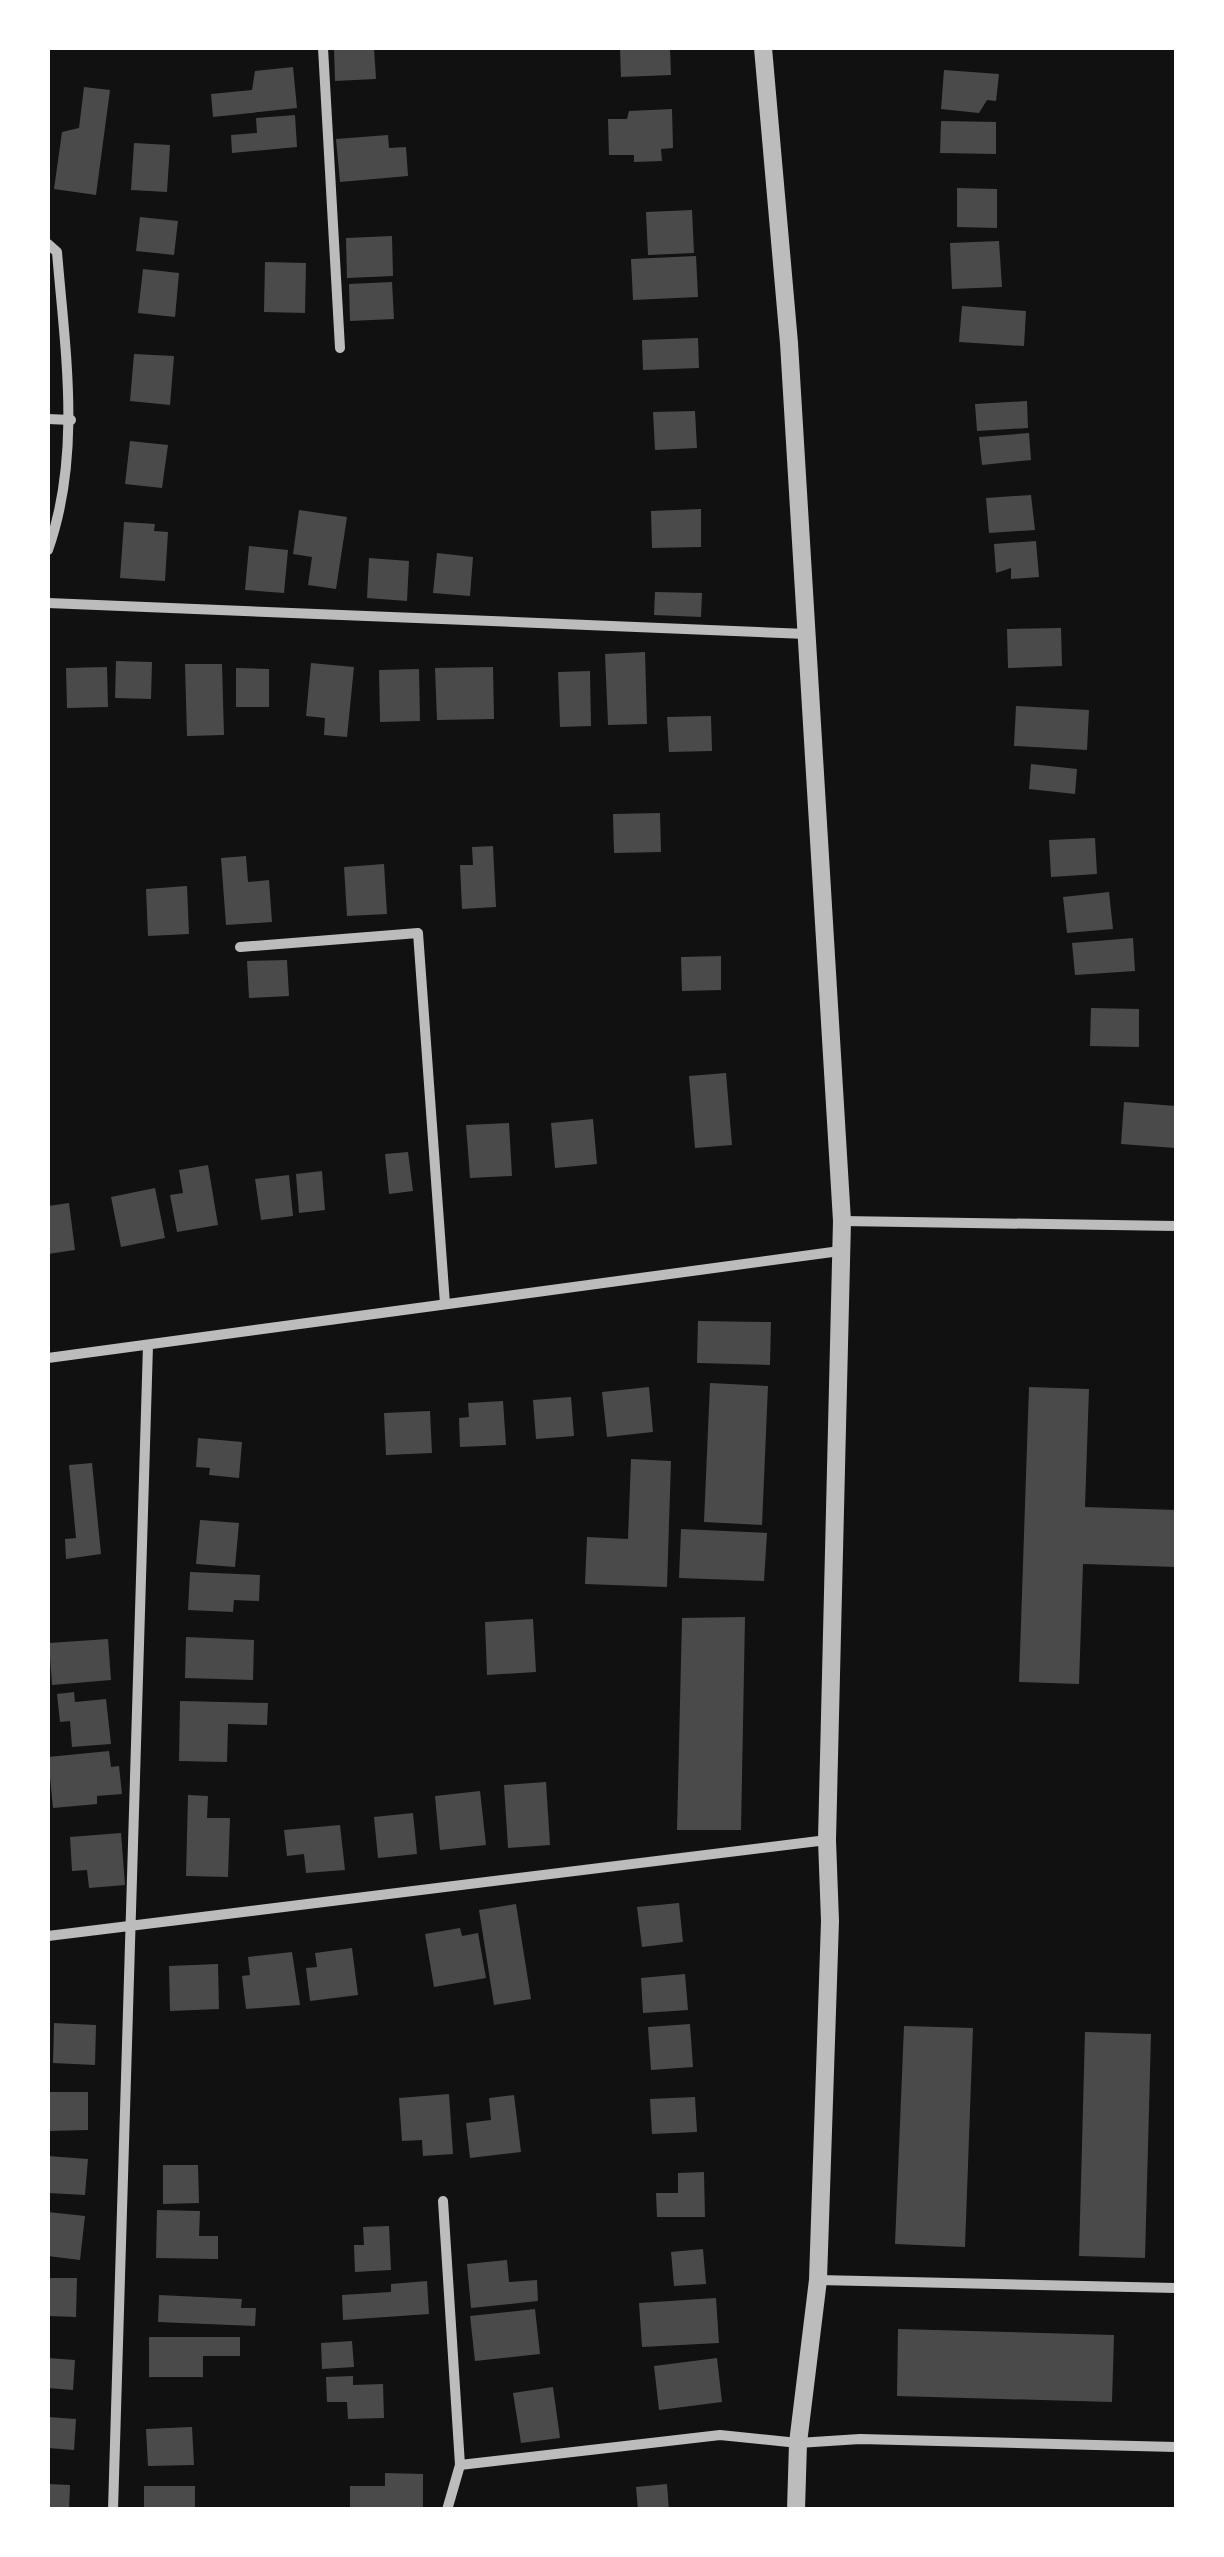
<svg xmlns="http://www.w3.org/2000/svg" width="1224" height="2557" viewBox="0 0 1224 2557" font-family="'Sofia Sans Condensed',sans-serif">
<rect width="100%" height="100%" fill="#111"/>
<g fill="#4a4a4a">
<polygon points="334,48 374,48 376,79 335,81"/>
<polygon points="620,48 670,48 671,75 621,77"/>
<polygon points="293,67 297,108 213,117 211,94 252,90 255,71"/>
<polygon points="944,70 999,74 996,101 987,100 979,113 941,109"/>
<polygon points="84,87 110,90 96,195 54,189 62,132 79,128"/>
<polygon points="672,109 673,148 661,149 662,161 634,162 634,155 609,155 608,119 627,119 629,111"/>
<polygon points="295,115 297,147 232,153 231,135 257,133 256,118"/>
<polygon points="941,121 996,122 996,154 940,153"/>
<polygon points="388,135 389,148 406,147 408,176 340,182 336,139"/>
<polygon points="134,143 170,145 167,192 131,190"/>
<polygon points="957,188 997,189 997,228 957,227"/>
<polygon points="692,210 694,253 648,255 646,212"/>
<polygon points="140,217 178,221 174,255 136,251"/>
<polygon points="392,236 393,276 347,278 346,238"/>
<polygon points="999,241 1002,287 952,289 950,243"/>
<polygon points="696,256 698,297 633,300 631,259"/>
<polygon points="265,262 306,263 305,313 264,312"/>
<polygon points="143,269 179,273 175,317 138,313"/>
<polygon points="392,282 394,319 350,321 349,284"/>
<polygon points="962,306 1026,311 1024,346 959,342"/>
<polygon points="698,338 699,368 643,370 642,340"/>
<polygon points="134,354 174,356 170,405 130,401"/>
<polygon points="1027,401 1028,428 977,431 975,404"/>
<polygon points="695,411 697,448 655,450 653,412"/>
<polygon points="1029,433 1031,460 982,465 979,437"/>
<polygon points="130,441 168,445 162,488 125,484"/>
<polygon points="1031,495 1035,530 989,533 986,498"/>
<polygon points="701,509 701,547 652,548 651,511"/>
<polygon points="299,510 347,517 336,589 308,585 312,557 293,554"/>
<polygon points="124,522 155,524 154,531 168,532 165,581 120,578"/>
<polygon points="1036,541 1039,577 1011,579 1011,568 996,573 994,544"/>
<polygon points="249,546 288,550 284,593 245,590"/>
<polygon points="437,553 473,557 470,596 433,593"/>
<polygon points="369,558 409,561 407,601 367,598"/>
<polygon points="655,592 702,593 701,617 654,615"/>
<polygon points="1061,628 1062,666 1008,668 1007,629"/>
<polygon points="645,652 647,724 608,725 605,654"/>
<polygon points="116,661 152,662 151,699 115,698"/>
<polygon points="311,663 354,667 347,737 324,735 325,718 306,716"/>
<polygon points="185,664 222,664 224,735 187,736"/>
<polygon points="107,667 108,707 67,708 66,668"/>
<polygon points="493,667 494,719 437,720 435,668"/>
<polygon points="236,668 269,669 269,707 236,707"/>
<polygon points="419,669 420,721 380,722 379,670"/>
<polygon points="590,671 591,726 560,727 558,672"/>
<polygon points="1016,706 1089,710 1087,750 1014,746"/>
<polygon points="711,716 712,751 669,752 667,717"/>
<polygon points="1031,764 1077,769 1075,794 1029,789"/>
<polygon points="660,813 661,852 614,853 613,814"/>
<polygon points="1095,838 1097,874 1051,877 1049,840"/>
<polygon points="493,846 496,907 462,909 460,865 473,865 472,847"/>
<polygon points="246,856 248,882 269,880 272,922 226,925 221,858"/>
<polygon points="384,864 387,914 347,916 344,867"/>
<polygon points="187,886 189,934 148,936 146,889"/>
<polygon points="1109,892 1113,929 1067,933 1063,897"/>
<polygon points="1133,938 1135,971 1075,975 1072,943"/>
<polygon points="721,956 721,990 682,991 681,957"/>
<polygon points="287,960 289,996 249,998 247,961"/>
<polygon points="1091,1008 1139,1009 1139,1047 1090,1046"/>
<polygon points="726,1073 732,1145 695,1148 689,1076"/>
<polygon points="1124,1102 1176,1106 1175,1148 1121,1144"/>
<polygon points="593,1119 597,1164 555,1168 551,1123"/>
<polygon points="509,1123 512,1176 470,1178 466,1125"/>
<polygon points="408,1152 413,1191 389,1194 385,1154"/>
<polygon points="208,1165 218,1225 177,1232 170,1195 183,1193 179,1170"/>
<polygon points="322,1171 325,1210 299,1213 296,1174"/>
<polygon points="289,1175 293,1216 261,1220 255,1179"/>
<polygon points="155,1188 165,1238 121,1247 111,1197"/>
<polygon points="69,1203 75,1250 48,1254 48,1206"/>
<polygon points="698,1321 771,1322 770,1365 697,1363"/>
<polygon points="710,1383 768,1386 762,1525 704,1522"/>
<polygon points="649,1387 653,1432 607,1437 602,1392"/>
<polygon points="1029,1387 1089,1389 1085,1507 1176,1510 1176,1567 1083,1564 1079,1684 1019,1682"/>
<polygon points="571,1397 574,1436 536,1439 533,1400"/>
<polygon points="503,1401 506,1445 460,1447 459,1418 469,1417 468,1403"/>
<polygon points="430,1411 432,1453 386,1455 384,1413"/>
<polygon points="198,1438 242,1442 239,1478 209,1475 210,1468 196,1467"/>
<polygon points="631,1459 671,1461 667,1587 585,1584 587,1537 628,1539"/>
<polygon points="92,1463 101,1554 66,1559 65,1539 76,1538 69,1465"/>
<polygon points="200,1520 239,1523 235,1567 196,1564"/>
<polygon points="681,1529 767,1533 764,1581 679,1578"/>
<polygon points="190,1572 260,1575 259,1601 234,1600 233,1612 188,1610"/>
<polygon points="745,1617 741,1830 677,1830 682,1618"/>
<polygon points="533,1619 536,1672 487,1675 485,1622"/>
<polygon points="186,1637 254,1640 253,1680 185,1678"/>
<polygon points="108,1639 111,1680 52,1685 49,1643"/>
<polygon points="74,1692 75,1702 106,1699 111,1744 72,1747 70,1721 60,1722 57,1694"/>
<polygon points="180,1701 268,1703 267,1725 228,1724 227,1762 179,1761"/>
<polygon points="109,1751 111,1767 119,1766 122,1794 97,1796 97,1804 53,1808 48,1757"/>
<polygon points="546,1782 550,1845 508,1848 504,1785"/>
<polygon points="480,1791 486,1845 440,1850 435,1796"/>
<polygon points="188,1795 208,1796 207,1818 230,1818 228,1877 186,1876"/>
<polygon points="413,1813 417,1854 378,1858 374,1817"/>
<polygon points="340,1825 345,1870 306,1873 304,1854 287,1856 284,1830"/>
<polygon points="121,1833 125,1885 89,1888 87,1870 72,1871 70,1837"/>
<polygon points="679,1903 683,1942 642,1947 637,1907"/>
<polygon points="516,1904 531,1999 494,2005 479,1910"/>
<polygon points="460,1928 462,1936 478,1933 486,1978 434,1987 425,1934"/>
<polygon points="352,1948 358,1995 310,2001 306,1968 317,1967 315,1953"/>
<polygon points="292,1952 300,2005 246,2009 242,1976 250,1975 248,1957"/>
<polygon points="218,1964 219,2009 170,2011 169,1966"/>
<polygon points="685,1974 688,2010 643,2013 641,1978"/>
<polygon points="54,2023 96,2025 95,2065 53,2063"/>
<polygon points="690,2024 693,2067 651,2070 648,2027"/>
<polygon points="904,2026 973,2028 965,2247 895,2244"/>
<polygon points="1085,2032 1151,2034 1145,2258 1079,2256"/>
<polygon points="48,2092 88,2092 88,2130 48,2131"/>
<polygon points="449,2094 453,2154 423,2156 422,2140 402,2141 399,2098"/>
<polygon points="514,2095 521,2152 470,2158 466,2123 491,2120 489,2098"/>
<polygon points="695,2097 697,2132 652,2134 650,2099"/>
<polygon points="48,2156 88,2159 85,2195 48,2193"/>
<polygon points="163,2165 198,2165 199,2203 163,2204"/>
<polygon points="704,2172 705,2217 657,2217 656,2193 678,2193 678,2173"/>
<polygon points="157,2210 200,2211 199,2236 218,2236 218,2259 156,2258"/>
<polygon points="48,2212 85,2216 80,2260 48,2256"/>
<polygon points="389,2226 391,2270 355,2272 354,2245 364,2245 363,2227"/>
<polygon points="703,2249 706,2284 674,2286 671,2252"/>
<polygon points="507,2260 509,2282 537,2280 538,2301 471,2308 467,2264"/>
<polygon points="48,2278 77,2278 76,2317 48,2316"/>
<polygon points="427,2281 429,2314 343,2320 342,2295 391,2292 391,2284"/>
<polygon points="159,2295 242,2299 241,2308 256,2308 255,2326 158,2322"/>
<polygon points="716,2298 719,2343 642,2347 639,2303"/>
<polygon points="535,2309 540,2354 475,2361 470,2316"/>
<polygon points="898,2329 1114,2335 1112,2402 897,2396"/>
<polygon points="149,2337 240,2337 240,2356 203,2356 203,2377 149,2377"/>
<polygon points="352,2341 354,2367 322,2369 321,2343"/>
<polygon points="48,2358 75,2360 73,2390 48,2388"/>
<polygon points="717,2358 722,2402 659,2410 654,2366"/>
<polygon points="353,2376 353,2385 383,2384 384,2418 348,2419 347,2402 327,2402 326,2377"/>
<polygon points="553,2387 560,2438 521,2443 513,2393"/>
<polygon points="48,2417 76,2419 74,2450 48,2448"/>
<polygon points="192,2427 194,2465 148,2466 146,2429"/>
<polygon points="385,2473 423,2474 423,2508 350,2508 350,2486 385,2486"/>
<polygon points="48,2484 70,2485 69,2510 48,2510"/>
<polygon points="667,2484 669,2510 638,2510 636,2487"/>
<rect x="144" y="2486" width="51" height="24"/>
</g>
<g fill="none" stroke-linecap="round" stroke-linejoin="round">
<g stroke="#bcbcbc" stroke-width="10">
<polyline points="323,48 340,348"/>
<path d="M 48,244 L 57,252 C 65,350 82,454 48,550"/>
<polyline points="48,419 71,420"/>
<polyline points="48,603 807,634"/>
<polyline points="240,947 418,933 445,1304"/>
<polyline points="842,1221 1176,1226"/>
<polyline points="48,1358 840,1251"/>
<polyline points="48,1936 827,1840"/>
<polyline points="443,2201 460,2465 447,2510"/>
<polyline points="818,2280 1176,2288"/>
<polyline points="460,2465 720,2435 798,2443 860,2439 1176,2447"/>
<polyline points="113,2510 148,1345"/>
</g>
<polyline stroke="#bcbcbc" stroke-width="18" points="763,48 789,343 842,1221 827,1840 830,1921 818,2280 798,2443 796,2510"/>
</g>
<rect width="1224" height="2557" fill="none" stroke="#ffffff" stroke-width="100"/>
</svg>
